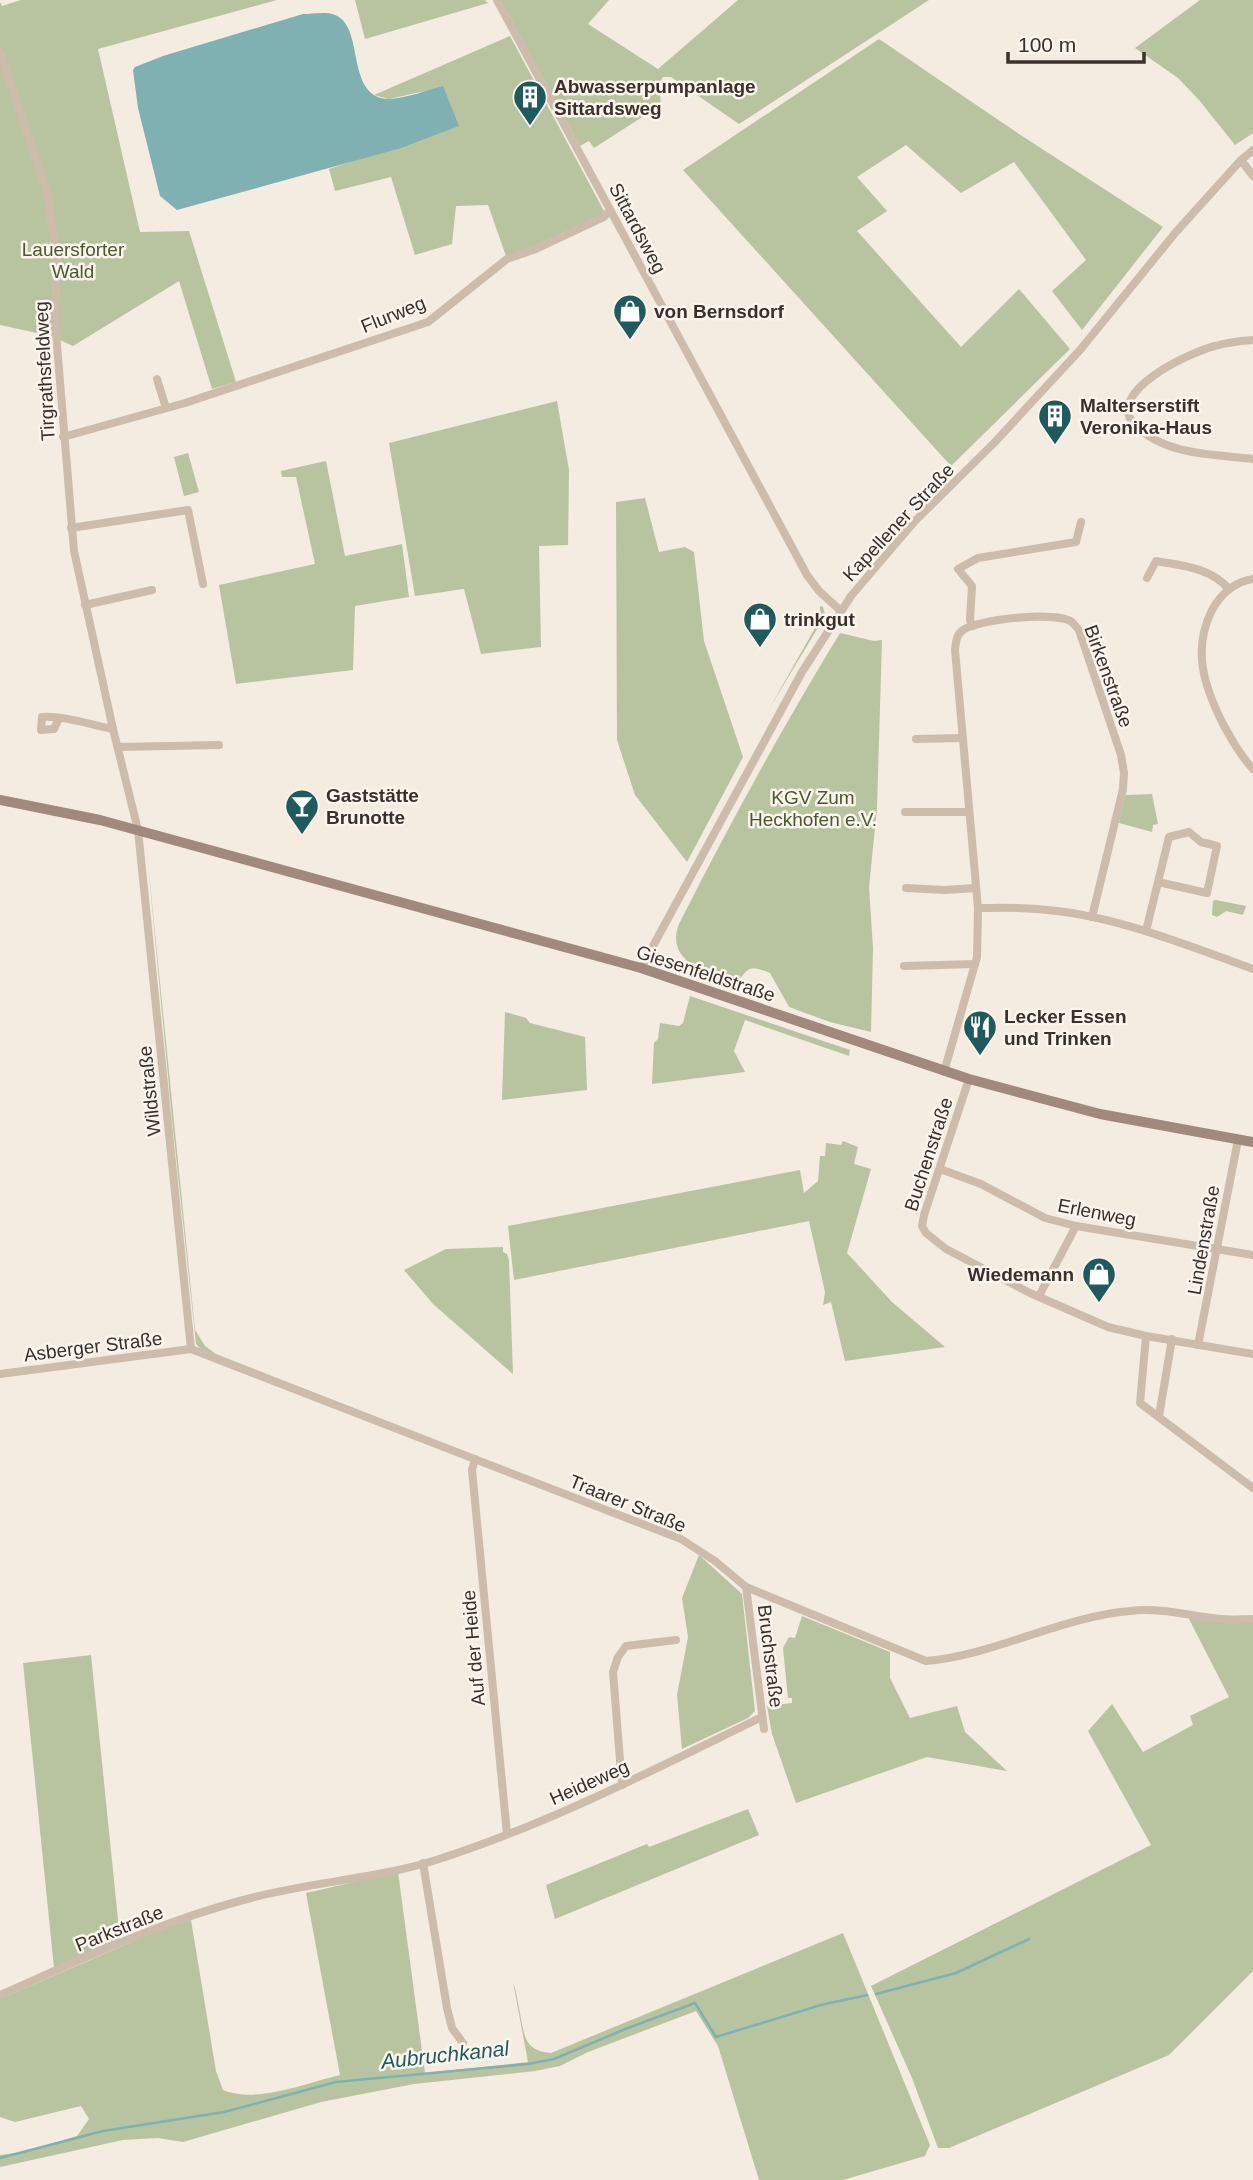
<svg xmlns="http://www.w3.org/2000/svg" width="1253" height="2180" viewBox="0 0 1253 2180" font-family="Arial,sans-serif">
<rect width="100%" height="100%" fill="#f4ebe1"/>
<g fill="#b8c4a0">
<polygon points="21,0 277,0 98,49 140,232 189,231 236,382 212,389 179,281 73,346 51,336 0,325 0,2 2,6"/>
<polygon points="355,0 485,0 488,3 365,39"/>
<polygon points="501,0 609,0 588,24 658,69 738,0 929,0 739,124 671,77 663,77 659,84 661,105 594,148 589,141 580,146"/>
<polygon points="1200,0 1253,0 1253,133 1235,145 1199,100 1178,78 1135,48"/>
<polygon points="510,36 604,211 601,215 534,246 506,256 488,205 456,206 452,244 415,255 391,177 335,191 329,169 458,126 443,87 389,99 374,95"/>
<polygon points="879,39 1019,134 1163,227 1082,330 1052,291 1086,260 1014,162 961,193 906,145 857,177 887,211 857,231 961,347 1019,289 1070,349 951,466 683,170"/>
<polygon points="557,401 569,470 568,545 539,546 541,647 481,654 464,589 415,596 389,443"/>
<polygon points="188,453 199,492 184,496 174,457"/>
<polygon points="326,461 345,556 402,544 409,597 355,606 353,670 236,684 219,585 315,564 296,477 282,477 281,471"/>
<polygon points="645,498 659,552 685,547 694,552 704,641 743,757 687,862 635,795 617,740 616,502"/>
<polygon points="820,606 823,607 825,614 822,621 769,709 819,621"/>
<path d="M 840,633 L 874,641 L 882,640 L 877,808 L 869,887 L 873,948 L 871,1032 L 830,1022 L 789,1007 L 770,973 C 750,965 749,966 737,983 C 710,974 664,963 679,924 C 729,825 782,728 840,633 Z"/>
<polygon points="1152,794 1158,824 1153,825 1152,832 1119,823 1125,795"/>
<polygon points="147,853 195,1330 205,1346 216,1354 435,1440 205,1353 196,1344 172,1119"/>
<polygon points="1216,900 1246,906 1243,915 1226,911 1217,917 1212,915 1213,901"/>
<polygon points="690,996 850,1050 849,1056 745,1020 734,1051 745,1072 652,1084 654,1043 658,1039 660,1023 679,1026 683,1023"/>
<polygon points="505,1012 526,1018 530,1023 585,1037 587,1090 502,1100"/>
<polygon points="843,1141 858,1147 854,1164 871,1169 847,1253 892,1302 945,1347 845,1361 831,1302 823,1305 825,1292 809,1221 514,1280 508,1226 800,1170 804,1193 818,1181 820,1156 825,1156 826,1143 841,1145"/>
<polygon points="503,1247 503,1252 507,1254 509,1260 513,1374 433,1304 404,1270 446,1249"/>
<polygon points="699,1555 742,1594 755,1711 748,1718 682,1749 677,1695 688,1637 682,1598"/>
<polygon points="802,1616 890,1652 890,1678 910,1718 957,1706 965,1732 1007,1771 927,1757 796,1803 772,1734 767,1706 792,1703 792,1698 788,1698 783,1648 789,1637 795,1638"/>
<polygon points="1188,1617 1253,1622 1253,1971 1169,2055 949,2148 938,2148 912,2078 871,1986 1151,1845 1088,1731 1112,1704 1143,1752 1193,1725 1190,1716 1229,1697"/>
<polygon points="91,1655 120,1939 54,1968 23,1663"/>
<polygon points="748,1809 759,1835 555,1919 546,1885 647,1844 649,1847"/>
<path d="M 398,1872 L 425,2073 L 528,2062 L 513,1982 C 519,1999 521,2029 527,2041 C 532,2050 542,2052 551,2053 L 843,1933 L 930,2145 L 925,2156 L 843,2180 L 759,2180 L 718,2046 L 696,2011 L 588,2052 L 560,2066 L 535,2071 L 414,2084 L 321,2102 L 183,2142 L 158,2138 L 123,2140 L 0,2167 L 0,2155 L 29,2151 L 77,2136 L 89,2119 L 81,2106 L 15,2122 L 0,2117 L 0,1999 L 155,1932 L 191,1920 L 216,2071 L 223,2090 C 256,2104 306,2083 340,2075 L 306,1893 Z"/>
</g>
<path fill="#7fb0b2" d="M 303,14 C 312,14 327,11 335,15 C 366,27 344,99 390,99 C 407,98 427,90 443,86 L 459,126 L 401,148 L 177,210 L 160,196 L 138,108 L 133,70 L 135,67 L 163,56 Z"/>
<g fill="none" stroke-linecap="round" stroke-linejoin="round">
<g stroke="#7fb0b2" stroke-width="2.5">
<polyline points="876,1994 956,1973 1029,1939"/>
<polyline points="0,2158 103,2131 224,2112 336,2082 528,2064 554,2059 628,2028 695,2003 716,2037 821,2005 867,1995"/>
</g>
<g stroke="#cdbbac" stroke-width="8">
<polyline points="497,0 807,575 819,591 841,611"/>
<polyline points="0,52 47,191 57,263 55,321 74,551 113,729 138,830 191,1349"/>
<polyline points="1241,160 1253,176"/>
<path d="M 1253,340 C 1240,341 1228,342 1215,346 C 1191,352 1103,392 1135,425 C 1166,456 1213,454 1253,459"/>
<polyline points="157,379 166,408"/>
<polyline points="63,437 185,403 428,322 507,259 536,249 604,217 610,210"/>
<polyline points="71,528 188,510 203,584"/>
<path d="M 1147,578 L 1156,561 C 1183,566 1209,567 1229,589"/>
<path d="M 1253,579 C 1234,582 1221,594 1212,610 C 1192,650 1204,686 1223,724 C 1232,740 1240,755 1253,769"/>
<polyline points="85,605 152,590"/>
<polyline points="973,626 970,620 972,586 958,569 978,558 1076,542 1081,522"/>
<path d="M 59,718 L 54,729 L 41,730 L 42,717 C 61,715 92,725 113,729"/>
<polyline points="916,739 962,738"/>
<polyline points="118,747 219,745"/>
<polyline points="905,812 969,812"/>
<polyline points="906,888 945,890 976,888"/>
<path d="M 978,908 C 997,908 1017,907 1037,909 C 1112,914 1183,944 1253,969"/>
<polyline points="1146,931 1158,882 1207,893 1217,846 1201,842 1189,832 1169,837 1158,882"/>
<polyline points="904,966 975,964"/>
<polyline points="641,968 802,672 851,596 915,521 994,443 1080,350 1176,232 1241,160 1253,150"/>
<path d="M 944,1072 L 977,957 L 978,908 L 955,650 C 956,642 956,635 963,630 C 979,619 1055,611 1072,622 C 1073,623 1078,629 1079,630 L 1121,755 L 1124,773 L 1123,789 L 1092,917"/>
<polyline points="969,1079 924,1215 922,1226 926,1233 946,1249 1030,1293 1108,1327 1146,1336 1253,1354"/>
<polyline points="940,1169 981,1184 1045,1218 1076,1226 1253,1255"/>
<polyline points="1039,1296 1076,1226"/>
<polyline points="1146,1336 1140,1403 1253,1488"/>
<polyline points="1198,1345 1238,1140"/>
<path d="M 0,1374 L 191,1349 L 681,1539 L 715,1561 L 746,1587 L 926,1661 C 995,1655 1060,1617 1130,1611 C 1161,1607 1190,1616 1221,1619 C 1231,1620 1242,1619 1253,1619"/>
<polyline points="1159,1416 1172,1339"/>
<polyline points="475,1459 472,1470 507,1834"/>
<polyline points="746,1587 764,1729"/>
<polyline points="622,1785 613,1672 618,1657 626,1646 676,1640"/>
<polyline points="423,1863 447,2008 452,2028 463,2043"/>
<path d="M 0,1995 C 82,1959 164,1920 251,1898 C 311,1882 374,1879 433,1861 C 547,1825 655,1769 762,1717"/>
</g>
<polyline stroke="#a18a7d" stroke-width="10" points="0,800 100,820 641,968 969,1079 1100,1114 1253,1142"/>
</g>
<defs>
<g id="building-pin" transform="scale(1.75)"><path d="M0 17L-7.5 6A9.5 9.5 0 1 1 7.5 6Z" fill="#1f5a5e" stroke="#fbf5ee"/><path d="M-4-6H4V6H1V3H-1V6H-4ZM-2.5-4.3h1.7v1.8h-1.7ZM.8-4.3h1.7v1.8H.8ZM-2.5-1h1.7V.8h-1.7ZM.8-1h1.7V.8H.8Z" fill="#fff"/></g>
<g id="shop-pin" transform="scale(1.75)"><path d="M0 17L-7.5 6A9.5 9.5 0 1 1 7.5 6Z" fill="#1f5a5e" stroke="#fbf5ee"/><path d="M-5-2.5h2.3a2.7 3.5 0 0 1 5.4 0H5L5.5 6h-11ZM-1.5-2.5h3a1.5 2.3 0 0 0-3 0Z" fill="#fff"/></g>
<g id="bar-pin" transform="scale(1.75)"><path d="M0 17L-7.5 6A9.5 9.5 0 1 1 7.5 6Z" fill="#1f5a5e" stroke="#fbf5ee"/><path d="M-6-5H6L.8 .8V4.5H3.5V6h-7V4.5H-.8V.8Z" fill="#fff"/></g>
<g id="restaurant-pin" transform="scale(1.75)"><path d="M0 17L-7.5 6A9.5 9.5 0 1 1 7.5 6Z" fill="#1f5a5e" stroke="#fbf5ee"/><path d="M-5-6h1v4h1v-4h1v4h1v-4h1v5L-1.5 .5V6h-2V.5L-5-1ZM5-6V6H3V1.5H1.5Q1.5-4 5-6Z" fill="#fff"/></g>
</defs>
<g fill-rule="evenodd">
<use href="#building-pin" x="530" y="97"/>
<use href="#shop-pin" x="630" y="311"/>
<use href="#building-pin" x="1055" y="416"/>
<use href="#shop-pin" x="760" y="619"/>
<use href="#bar-pin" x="302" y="806"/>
<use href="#restaurant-pin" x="980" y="1027"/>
<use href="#shop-pin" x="1099" y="1274"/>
</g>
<g text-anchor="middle" stroke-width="5" stroke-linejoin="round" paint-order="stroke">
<g font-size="19" font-weight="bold" fill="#3b302b" stroke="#fbf5ee" text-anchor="start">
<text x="554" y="93">Abwasserpumpanlage<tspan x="554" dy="22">Sittardsweg</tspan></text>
<text x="654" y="318">von Bernsdorf</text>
<text x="1080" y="412">Malterserstift<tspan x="1080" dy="22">Veronika-Haus</tspan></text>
<text x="784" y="626">trinkgut</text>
<text x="326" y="802">Gaststätte<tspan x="326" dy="22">Brunotte</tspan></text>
<text x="1004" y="1023">Lecker Essen<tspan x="1004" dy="22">und Trinken</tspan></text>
<text x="1074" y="1281" text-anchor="end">Wiedemann</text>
</g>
<g font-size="19" fill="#3b302b" stroke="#fbf5ee">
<text transform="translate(638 228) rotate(62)" y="7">Sittardsweg</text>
<text transform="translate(393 314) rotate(-22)" y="7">Flurweg</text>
<text transform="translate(44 371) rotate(-93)" y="7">Tirgrathsfeldweg</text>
<text transform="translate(898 522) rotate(-47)" y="7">Kapellener Straße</text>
<text transform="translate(1109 676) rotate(70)" y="7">Birkenstraße</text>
<text transform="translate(706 973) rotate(18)" y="7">Giesenfeldstraße</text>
<text transform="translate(149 1091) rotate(-96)" y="7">Wildstraße</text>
<text transform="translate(928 1154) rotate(-72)" y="7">Buchenstraße</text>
<text transform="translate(1097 1212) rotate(11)" y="7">Erlenweg</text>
<text transform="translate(1203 1240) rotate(-80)" y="7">Lindenstraße</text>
<text transform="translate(93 1346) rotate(-7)" y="7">Asberger Straße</text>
<text transform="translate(628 1503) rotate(22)" y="7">Traarer Straße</text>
<text transform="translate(473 1648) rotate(-95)" y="7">Auf der Heide</text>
<text transform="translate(771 1656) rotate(83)" y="7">Bruchstraße</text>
<text transform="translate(589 1782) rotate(-24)" y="7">Heideweg</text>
<text transform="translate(119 1928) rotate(-22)" y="7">Parkstraße</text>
</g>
<g font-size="19" fill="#4a5a2e" stroke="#fbf5ee">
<text x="73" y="256">Lauersforter<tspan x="73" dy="22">Wald</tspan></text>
<text x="813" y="804">KGV Zum<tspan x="813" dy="22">Heckhofen e.V.</tspan></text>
</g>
<g font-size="21" font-style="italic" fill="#1f5a5e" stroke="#fbf5ee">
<text transform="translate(445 2055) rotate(-6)" y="7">Aubruchkanal</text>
</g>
</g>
<path d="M1008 52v10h136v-10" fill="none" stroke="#3b302b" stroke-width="3.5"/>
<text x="1018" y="52" font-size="21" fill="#3b302b" stroke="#fbf5ee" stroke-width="5" paint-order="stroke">100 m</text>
</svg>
